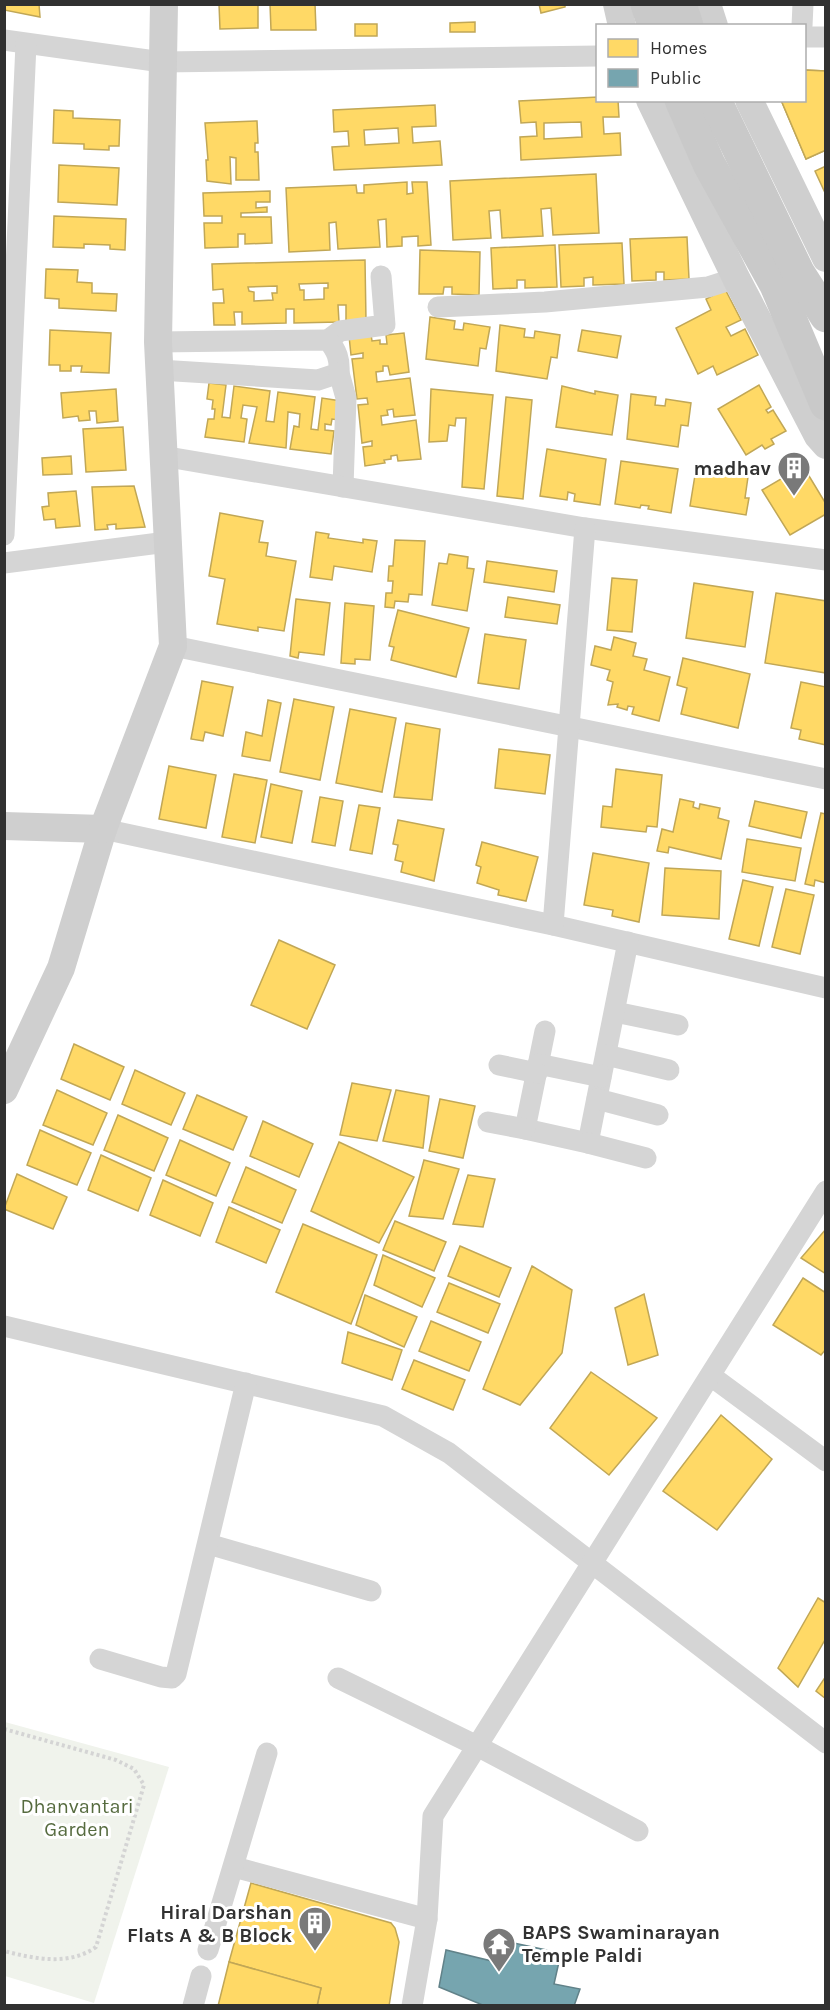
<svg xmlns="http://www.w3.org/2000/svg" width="830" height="2010" viewBox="0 0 830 2010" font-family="Karla,sans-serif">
<rect width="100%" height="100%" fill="#fff"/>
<polygon fill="#f0f3ec" points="5,1722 169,1767 94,2003 5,1976"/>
<g fill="#ffd966" stroke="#c1a756" stroke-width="1.5" fill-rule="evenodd">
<polygon points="4,4 39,4 40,17 4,10"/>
<polygon points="219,4 258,4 258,28 220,29"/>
<polygon points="270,4 315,4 316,30 271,30"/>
<polygon points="539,4 565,4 565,7 541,13"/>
<polygon points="475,22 475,32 450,32 450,23"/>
<rect x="355" y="24" width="22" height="12"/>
<polygon points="804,70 826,71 826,150 806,159 781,100 804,100"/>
<polygon points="804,70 826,71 826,150 806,159 781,100 804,100"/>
<path d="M 598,97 L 598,100 L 618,100 L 619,117 L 603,117 L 604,134 L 620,133 L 621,155 L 521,160 L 520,137 L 537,136 L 536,122 L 521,123 L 519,101 ZM 581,122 L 582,137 L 544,139 L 544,123 Z"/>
<path d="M 435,105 L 436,126 L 412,127 L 413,143 L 440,141 L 442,165 L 334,170 L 332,147 L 349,146 L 348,131 L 334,132 L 333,110 ZM 398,128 L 399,143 L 365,145 L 364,130 Z"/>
<polygon points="54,110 73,111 73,118 120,120 119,146 109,146 109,150 84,149 84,144 53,143"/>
<polygon points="257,121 258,143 255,143 255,152 258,152 259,180 236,180 236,158 230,157 231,184 207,181 206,160 208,160 205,123"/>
<polygon points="59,165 119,168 117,205 58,202"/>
<polygon points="826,166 826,195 815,171"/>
<polygon points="596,174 599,233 553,235 551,208 541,209 543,236 502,238 500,210 489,211 491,238 453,240 450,181"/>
<polygon points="407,182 407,194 413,193 412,182 427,182 431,245 418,246 418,236 402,237 402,246 387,247 386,219 378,220 380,247 338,249 336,222 329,223 330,250 289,252 286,188 356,185 357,193 364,193 364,185"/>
<polygon points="270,191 270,202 256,202 256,208 267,207 267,212 241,213 241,217 271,217 272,243 245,244 245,234 238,234 238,247 205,248 204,223 222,223 222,216 204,216 203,193"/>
<polygon points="54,216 126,219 125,250 110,249 110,245 84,244 84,248 53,247"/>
<polygon points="687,237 689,279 664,280 664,272 656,272 656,280 632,281 630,239"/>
<polygon points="622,243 624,284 593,285 593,277 584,278 584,286 561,287 559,245"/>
<polygon points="555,245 557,287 525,288 525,280 517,280 517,288 493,289 491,248"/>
<polygon points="420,250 480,252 479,295 452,294 452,287 444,287 443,294 419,294"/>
<path d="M 365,260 L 366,321 L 346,322 L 346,305 L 338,305 L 339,322 L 294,323 L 294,309 L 286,309 L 286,323 L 242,324 L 242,312 L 234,312 L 235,325 L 214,325 L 213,303 L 224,303 L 223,289 L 213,290 L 212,264 ZM 328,283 L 328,288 L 324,288 L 324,299 L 304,300 L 304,290 L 300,290 L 299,284 ZM 277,286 L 277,293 L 272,293 L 273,300 L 254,301 L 254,292 L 249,291 L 248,287 Z"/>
<polygon points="46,269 78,270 77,282 92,283 92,293 117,294 116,311 59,308 59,299 45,298"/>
<polygon points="725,289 741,320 726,327 731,336 745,329 758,355 717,375 713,366 698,374 676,328 711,310 706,299"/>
<polygon points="430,317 455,321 454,329 463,330 464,323 490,327 486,349 480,348 478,366 426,359"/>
<polygon points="500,325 525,329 524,337 534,338 535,331 560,335 557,358 551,357 547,379 496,371"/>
<polygon points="50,330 111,333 109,373 81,372 82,366 71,366 71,371 60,371 60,365 49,365"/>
<polygon points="582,330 621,336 617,358 578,351"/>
<polygon points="404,333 409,372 390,375 388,366 383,366 383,371 376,372 377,382 410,378 415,415 394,417 393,409 387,410 388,415 381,416 382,425 416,420 421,459 398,461 397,455 391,456 391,459 384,460 385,463 365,466 363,447 372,446 372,441 362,443 358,405 368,404 367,398 357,399 352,359 363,358 363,353 351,355 349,336 371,334 372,341 380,340 380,344 387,344 386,335"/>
<polygon points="209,383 226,385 222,417 230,418 234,386 270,391 266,421 274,422 278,392 315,397 311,429 318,430 322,398 341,401 339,420 332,419 331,425 325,424 325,430 334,431 331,454 290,449 294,426 299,427 300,414 288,412 286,448 249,443 257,407 243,405 241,418 247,419 244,442 205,437 208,419 214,419 215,409 212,409 213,400 207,399"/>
<polygon points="759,385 771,407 766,410 768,413 773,410 786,431 771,439 774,444 765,449 762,445 746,455 718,409"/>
<polygon points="562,386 595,394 595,391 618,395 612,435 556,427"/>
<polygon points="116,389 118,421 97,423 96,411 89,411 90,420 79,421 78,416 63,418 61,393"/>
<polygon points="431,389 493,395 484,489 462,487 466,418 456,418 455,426 449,425 447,441 429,442"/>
<polygon points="631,394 656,397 655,405 665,406 666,399 691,403 688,426 681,425 678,447 627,439"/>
<polygon points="506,397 532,400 523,499 497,496"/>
<polygon points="123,427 126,470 86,472 83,429"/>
<polygon points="547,449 606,459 600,505 574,501 575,494 568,492 567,500 540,496"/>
<polygon points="71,456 72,474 43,475 42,458"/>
<polygon points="621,461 678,469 671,513 648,509 649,506 641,505 640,508 615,504"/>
<polygon points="803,466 826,504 826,514 790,535 762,490"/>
<polygon points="696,469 748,477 745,498 749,498 746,515 690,506"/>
<polygon points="134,486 145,527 116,529 116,524 107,525 108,529 95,530 92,487"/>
<polygon points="76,491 80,526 56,528 55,519 44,520 42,507 49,506 48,493"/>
<polygon points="220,513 263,521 259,542 268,543 266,556 296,561 284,631 258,627 258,631 217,624 225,579 209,576"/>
<polygon points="316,532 329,534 328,538 363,543 363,539 377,541 372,572 334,566 332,580 310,577"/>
<polygon points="395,540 425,541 422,595 409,594 408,602 395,601 394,608 385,607 386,593 392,593 393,581 388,581 389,566 393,566"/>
<polygon points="449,554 468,557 467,568 474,569 467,611 432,605 439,563 447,564"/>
<polygon points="487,561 557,571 554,592 484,582"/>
<polygon points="612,578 637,580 632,632 607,630"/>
<polygon points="694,583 753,592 745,647 686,638"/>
<polygon points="776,593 826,601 826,673 765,663"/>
<polygon points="508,597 560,605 557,624 505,617"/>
<polygon points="296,599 330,603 324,655 299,652 298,658 290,656"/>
<polygon points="345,603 374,606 370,660 355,659 355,664 341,663"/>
<polygon points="398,610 469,628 456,677 391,660 394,647 389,646"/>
<polygon points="485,634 526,640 519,689 478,683"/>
<polygon points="614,637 636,643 633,656 647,659 644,670 670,677 659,721 632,714 634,707 628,706 627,710 617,707 618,704 608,705 613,682 607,680 610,670 591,665 595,646 611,650"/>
<polygon points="683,658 750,674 738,728 681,714 687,688 677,685"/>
<polygon points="202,681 233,687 223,736 205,732 203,741 191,739"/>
<polygon points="801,682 826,687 826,745 799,739 801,730 791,728"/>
<polygon points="294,699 334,707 320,780 280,772"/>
<polygon points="268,700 281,703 270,761 242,756 246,732 262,736"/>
<polygon points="350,709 396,718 382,792 336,783"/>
<polygon points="406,723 440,729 432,800 394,797"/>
<polygon points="499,749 550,755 545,794 495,788"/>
<polygon points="169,766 216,775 206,828 159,819"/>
<polygon points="616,769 662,775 657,827 647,826 646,832 601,827 603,806 612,807"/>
<polygon points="234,774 267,780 255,843 222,837"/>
<polygon points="271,784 302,791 292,843 261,837"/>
<polygon points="320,797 343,801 335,846 312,842"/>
<polygon points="680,799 694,802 693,807 699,809 700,804 720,808 718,818 729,821 721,859 669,847 668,853 657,851 662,829 673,832"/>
<polygon points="755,801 807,812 801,838 749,826"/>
<polygon points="359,805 380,808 372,854 350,850"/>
<polygon points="821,813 826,814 826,883 815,880 814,886 805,884"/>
<polygon points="398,820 444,829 434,881 401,872 403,862 395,860 398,845 393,844"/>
<polygon points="747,839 801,848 795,881 742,872"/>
<polygon points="482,842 538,857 526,901 498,895 499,890 477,883 481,867 476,865"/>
<polygon points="593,853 649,863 639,922 612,916 613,910 584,905"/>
<polygon points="665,868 721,871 719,919 662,915"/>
<polygon points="743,880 773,887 759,946 729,939"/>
<polygon points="786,889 814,895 800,954 772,947"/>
<polygon points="279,940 335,965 307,1029 251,1005"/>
<polygon points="74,1044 124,1067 110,1100 61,1079"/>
<polygon points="135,1070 185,1093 171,1125 122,1104"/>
<polygon points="352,1083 391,1090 377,1141 340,1135"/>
<polygon points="57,1090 107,1113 93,1145 43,1125"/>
<polygon points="396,1090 429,1096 423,1148 383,1141"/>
<polygon points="197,1095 247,1117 233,1150 183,1129"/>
<polygon points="440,1099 475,1106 463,1158 429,1151"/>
<polygon points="118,1115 168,1138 154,1171 104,1150"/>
<polygon points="263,1121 313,1144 299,1177 250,1156"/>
<polygon points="40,1130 91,1153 77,1185 27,1165"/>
<polygon points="180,1140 230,1163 216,1196 166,1175"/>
<polygon points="339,1142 414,1177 379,1243 311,1211"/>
<polygon points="101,1155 151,1178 138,1211 88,1190"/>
<polygon points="424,1160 459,1169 443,1219 409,1216"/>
<polygon points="246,1167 296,1190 282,1223 232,1202"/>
<polygon points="17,1174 67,1197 53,1229 4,1209"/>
<polygon points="468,1175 495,1179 483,1227 453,1224"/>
<polygon points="163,1180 213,1203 200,1236 150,1215"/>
<polygon points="229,1207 280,1230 266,1263 216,1242"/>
<polygon points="395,1221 446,1242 434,1271 383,1250"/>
<polygon points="303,1224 377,1255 351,1324 276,1292"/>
<polygon points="826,1229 826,1274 801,1258"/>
<polygon points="460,1246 511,1268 499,1297 448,1276"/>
<polygon points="383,1255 435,1278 422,1307 374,1285"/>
<polygon points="532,1266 572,1290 562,1353 520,1405 483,1389"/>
<polygon points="803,1278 826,1293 826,1349 821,1355 773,1325"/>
<polygon points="449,1283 500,1304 488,1333 437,1312"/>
<polygon points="644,1294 658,1355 628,1365 615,1308"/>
<polygon points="365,1295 417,1317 404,1347 356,1325"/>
<polygon points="431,1321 481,1342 469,1371 419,1351"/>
<polygon points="348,1332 402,1350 392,1380 342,1363"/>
<polygon points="414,1360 465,1380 453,1410 402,1389"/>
<polygon points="591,1372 657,1418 609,1475 550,1428"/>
<polygon points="721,1415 772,1459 717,1530 663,1491"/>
<polygon points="818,1598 826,1603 826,1638 798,1687 778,1668"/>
<polygon points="826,1676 826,1699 816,1691"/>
<polygon points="251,1883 391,1923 395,1928 399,1942 389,2006 317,2006 321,1988 229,1962"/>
<polygon points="229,1962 321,1988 317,2006 218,2006"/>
</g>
<polygon fill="#76a5af" stroke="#618289" stroke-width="1.5" points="505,1941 561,1953 554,1984 580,1989 574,2006 485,2006 439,1987 446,1950 496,1962"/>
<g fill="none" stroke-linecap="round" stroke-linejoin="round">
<path stroke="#d4d4d4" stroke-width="4" stroke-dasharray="3 3" stroke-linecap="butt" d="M 4,1729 L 116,1760 L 134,1769 L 144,1785 L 96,1947 C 69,1966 35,1959 4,1951"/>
<g stroke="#d5d5d5" stroke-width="21">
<polyline points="802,26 803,4"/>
<polyline points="804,37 826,37"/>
<polyline points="4,40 162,62 598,56"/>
<polyline points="438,307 545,302 708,287 736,278"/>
<polyline points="328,340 340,331 385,325 381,276"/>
<path d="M 158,342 L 328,340 C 337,351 340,359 339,373 L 318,380 L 159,370"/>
<polyline points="339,373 346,398 343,487"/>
<polyline points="162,456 585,528 826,560"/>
<polyline points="4,535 26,44"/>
<polyline points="4,563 167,542"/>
<polyline points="173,646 826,779"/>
<polyline points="103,829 553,925 826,988"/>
<polyline points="553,925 585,528"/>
<polyline points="615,1012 678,1025"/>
<polyline points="545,1031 525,1129 588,1143 628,942"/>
<polyline points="606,1055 669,1070"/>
<polyline points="538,1064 601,1077"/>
<polyline points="499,1065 537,1073"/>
<polyline points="597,1099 658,1115"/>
<polyline points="488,1122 525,1129"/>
<polyline points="588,1143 646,1158"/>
<polyline points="4,1326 383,1416 449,1453 826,1743"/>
<polyline points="711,1376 826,1461"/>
<polyline points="208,1544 371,1591"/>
<polyline points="100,1659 161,1677 172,1678 176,1674 246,1383"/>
<polyline points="338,1678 477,1746 638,1831"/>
<polyline points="234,1867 427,1919"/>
<polyline points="208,1950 267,1753"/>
<polyline points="193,2006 201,1976"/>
<polyline points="412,2006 427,1919 433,1816 826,1191"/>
</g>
<g stroke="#cfcfcf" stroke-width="28">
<polyline points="617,4 622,26"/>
<polyline points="707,4 714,26"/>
<polyline points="650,100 736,278 818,436 826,445"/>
<polyline points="749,100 826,258"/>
<polyline points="4,826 103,829 61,968 4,1090"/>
<polyline points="103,829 173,646 158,342 164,4"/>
</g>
<g stroke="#c9c9c9" stroke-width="33">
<polyline points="647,4 654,26"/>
<polyline points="680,4 687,26"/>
<polyline points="681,100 709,164 776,285 826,404"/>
<polyline points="715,100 798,272 826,316"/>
</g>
</g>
<defs>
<g id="building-pin" transform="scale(1.725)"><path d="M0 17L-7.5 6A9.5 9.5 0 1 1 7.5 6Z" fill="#797979" stroke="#fff"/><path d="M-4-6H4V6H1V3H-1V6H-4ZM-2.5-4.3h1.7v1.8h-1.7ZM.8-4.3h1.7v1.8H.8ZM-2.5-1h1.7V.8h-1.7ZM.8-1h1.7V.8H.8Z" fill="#fff"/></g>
<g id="temple-pin" transform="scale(1.725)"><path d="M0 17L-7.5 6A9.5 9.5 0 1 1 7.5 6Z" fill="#797979" stroke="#fff"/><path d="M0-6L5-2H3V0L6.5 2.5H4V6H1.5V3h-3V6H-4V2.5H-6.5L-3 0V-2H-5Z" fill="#fff"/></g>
</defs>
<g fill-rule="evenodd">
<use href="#building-pin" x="794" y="468"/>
<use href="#building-pin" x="315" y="1923"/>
<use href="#temple-pin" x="499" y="1944"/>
</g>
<g text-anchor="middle" stroke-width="6" stroke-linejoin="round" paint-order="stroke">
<g font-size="20" font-weight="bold" fill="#313131" stroke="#fff" text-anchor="end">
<text x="771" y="475">madhav</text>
<text x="292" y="1919">Hiral Darshan<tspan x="292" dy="23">Flats A &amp; B Block</tspan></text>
<text x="522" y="1939" text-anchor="start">BAPS Swaminarayan<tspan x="522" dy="23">Temple Paldi</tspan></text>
</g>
<g font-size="20" fill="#566b3f" stroke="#fff">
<text x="77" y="1813">Dhanvantari<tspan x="77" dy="23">Garden</tspan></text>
</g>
</g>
<rect width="830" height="2010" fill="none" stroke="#313131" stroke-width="12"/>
<rect x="596" y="24" width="210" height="78" fill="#ffffff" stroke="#adadad" stroke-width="1.5"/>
<rect x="608" y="39" width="30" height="18" fill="#ffd966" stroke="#adadad" stroke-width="1.5"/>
<text x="650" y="54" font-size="18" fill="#313131">Homes</text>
<rect x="608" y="69" width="30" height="18" fill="#76a5af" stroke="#adadad" stroke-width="1.5"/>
<text x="650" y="84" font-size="18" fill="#313131">Public</text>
</svg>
